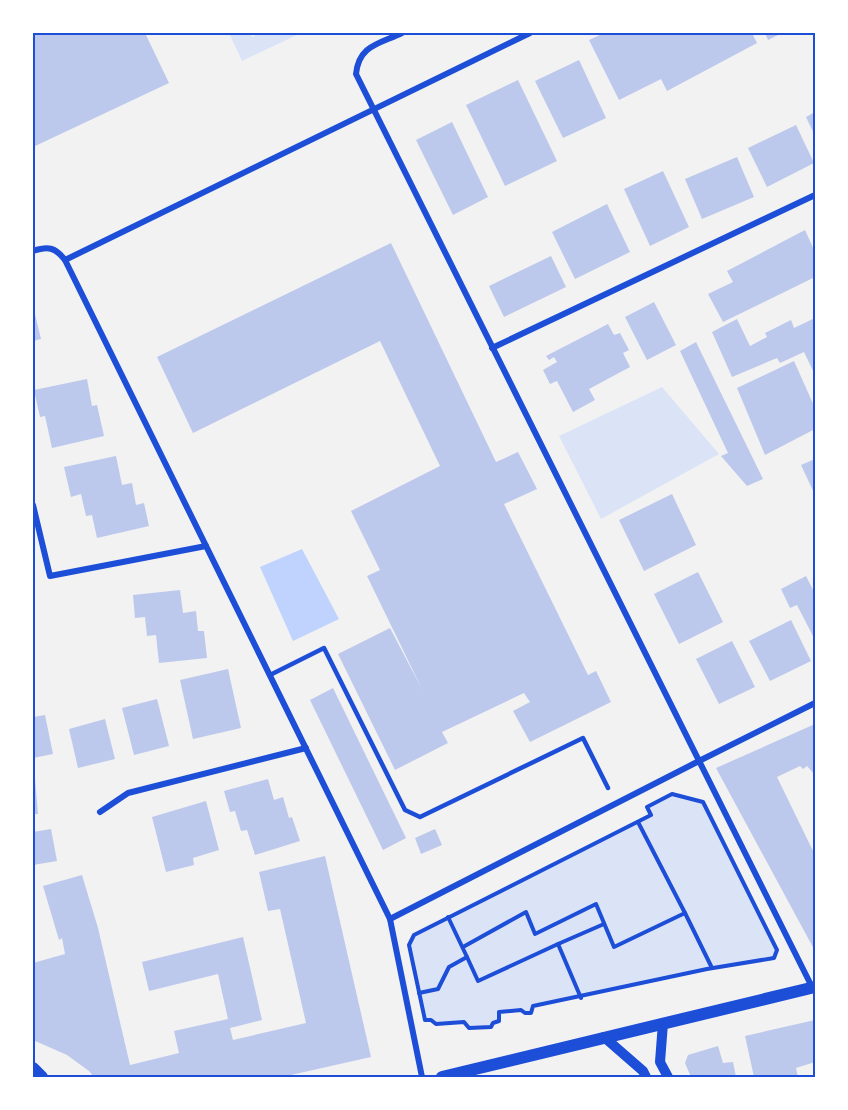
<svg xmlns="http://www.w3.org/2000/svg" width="848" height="1110" viewBox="0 0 848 1110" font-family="Commissioner,sans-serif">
<rect width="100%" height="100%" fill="#f2f2f2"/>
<g fill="#dbe4f7">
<polygon points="229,33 250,33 252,37 260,33 301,33 242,61"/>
<polygon points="662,387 719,454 601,519 559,436"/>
<polygon points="672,794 703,802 777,950 774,958 707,969 533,1006 531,1013 521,1010 499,1012 499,1021 491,1027 469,1028 463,1022 436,1024 431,1020 425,1020 409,945 414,935 651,815 647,807"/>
</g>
<polygon fill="#bfd3fe" points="302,549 339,619 293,641 260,567"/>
<g fill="#bdc9ec">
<polygon points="33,33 145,33 169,83 33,147"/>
<polygon points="604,33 752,33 757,43 667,91 661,79 619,100 589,40"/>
<polygon points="765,33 782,33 768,40"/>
<polygon points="579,60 606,118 563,138 535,81"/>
<polygon points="518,80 557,161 505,186 466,105"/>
<polygon points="815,112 815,136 806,117"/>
<polygon points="452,122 488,197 453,215 416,140"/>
<polygon points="796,125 814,163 767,187 748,148"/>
<polygon points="737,157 754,197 702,219 685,179"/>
<polygon points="663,171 689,227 650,246 624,189"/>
<polygon points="607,204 630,252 575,279 552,232"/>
<polygon points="805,230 815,252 815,277 723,322 708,294 733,282 727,271"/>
<polygon points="391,243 496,462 518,452 537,489 504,504 588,675 596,671 611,702 530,742 513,711 530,702 524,693 442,732 448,743 395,770 338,654 390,628 422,689 367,576 380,570 351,511 440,466 380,341 193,433 157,357"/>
<polygon points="551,256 566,287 504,317 489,286"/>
<polygon points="654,302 676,345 647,360 625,317"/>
<polygon points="33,306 41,339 33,341"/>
<polygon points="815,318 815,375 804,352 780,363 777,358 732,377 712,332 737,319 750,346 767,337 765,333 791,320 794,328"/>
<polygon points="608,324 614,335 620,333 629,350 623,353 630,367 589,389 595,400 573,412 557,381 550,384 543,370 557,362 554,357 549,360 546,356"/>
<polygon points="696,342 763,479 747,486 721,456 728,453 680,351"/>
<polygon points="794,361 815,408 815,429 765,455 737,388"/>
<polygon points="87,379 92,406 97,405 104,436 52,448 45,416 40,417 34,390"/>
<polygon points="116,456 122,485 132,483 136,505 144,503 149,526 97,538 92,515 86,516 81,494 71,497 64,467"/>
<polygon points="815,459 815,495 801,465"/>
<polygon points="672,494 696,545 644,571 619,520"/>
<polygon points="698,572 723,622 679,644 654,594"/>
<polygon points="806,576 815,594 815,640 797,605 790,608 781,589"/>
<polygon points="180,590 183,613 196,611 198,631 204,631 207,658 159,663 156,635 147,636 145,617 135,618 133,595"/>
<polygon points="791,620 811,661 770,681 749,641"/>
<polygon points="732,641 755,687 719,704 696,659"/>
<polygon points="228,669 241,728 193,739 180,680"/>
<polygon points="333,688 406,838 383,850 310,700"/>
<polygon points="157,699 169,746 134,755 122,708"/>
<polygon points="45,715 53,754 33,758 33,717"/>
<polygon points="105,719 115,759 78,768 69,729"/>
<polygon points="815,724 815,775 807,766 803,769 800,766 777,777 815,855 815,951 716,768"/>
<polygon points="33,779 35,779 38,814 33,814"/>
<polygon points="268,779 274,800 283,797 289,818 292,817 300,841 255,855 247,830 241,831 235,811 230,812 224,791"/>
<polygon points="206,801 219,850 193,858 194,865 166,872 152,817"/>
<polygon points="51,829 57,861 33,865 33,832"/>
<polygon points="435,829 442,845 421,854 415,838"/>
<polygon points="325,856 371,1057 282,1077 94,1077 89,1071 67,1055 33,1040 33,963 65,954 62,938 59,940 43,886 82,875 98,928 130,1065 179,1053 174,1031 228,1019 218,974 149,991 142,962 243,937 262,1020 230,1028 233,1040 306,1023 280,909 268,911 259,872"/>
<polygon points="815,1020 815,1062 796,1068 798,1077 754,1077 745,1036"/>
<polygon points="718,1046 723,1063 733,1062 736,1077 691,1077 685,1063 688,1055"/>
</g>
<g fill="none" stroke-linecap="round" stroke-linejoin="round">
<g stroke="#1d4ed8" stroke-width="4">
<polygon points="672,794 703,802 777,950 774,958 707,969 533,1006 531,1013 525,1013 521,1010 499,1012 499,1021 493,1023 491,1027 469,1028 464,1022 436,1024 431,1020 425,1020 409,945 414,935 651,815 647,807"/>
<polyline points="685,913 712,968"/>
<polyline points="448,917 467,957"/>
<polyline points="558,944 604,924"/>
<polyline points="463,947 526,912 535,934 596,904 614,947 685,913 638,822"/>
<polyline points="419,993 438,989 449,967 467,957 478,981 558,944 581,998"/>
</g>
<polyline stroke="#1d4ed8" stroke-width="4.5" points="270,675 324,648 405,810 420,817 583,738 608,788"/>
<g stroke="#1d4ed8" stroke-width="6">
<path d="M 402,33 C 379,44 359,45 356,74 L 812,987"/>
<path d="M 33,251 C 48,246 55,247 65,260 L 390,919 L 422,1077"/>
<polyline points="65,260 530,33"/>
<polyline points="492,348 815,195"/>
<polyline points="33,505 50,576 206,546"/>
<polyline points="100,812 128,793 306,748"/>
<polyline points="390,919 699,761 815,703"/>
</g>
<g stroke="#1d4ed8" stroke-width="10">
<polyline points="663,1023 660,1062 668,1077"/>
<polyline points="604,1037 643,1071 646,1077"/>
</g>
<g stroke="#1d4ed8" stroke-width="12">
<polyline points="33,1068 42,1077"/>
<polyline points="442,1077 815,987"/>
</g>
</g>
<rect width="848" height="1110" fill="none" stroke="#ffffff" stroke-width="69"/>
<rect x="34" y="34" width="780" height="1042" fill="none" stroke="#1d4ed8" stroke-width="2"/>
</svg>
